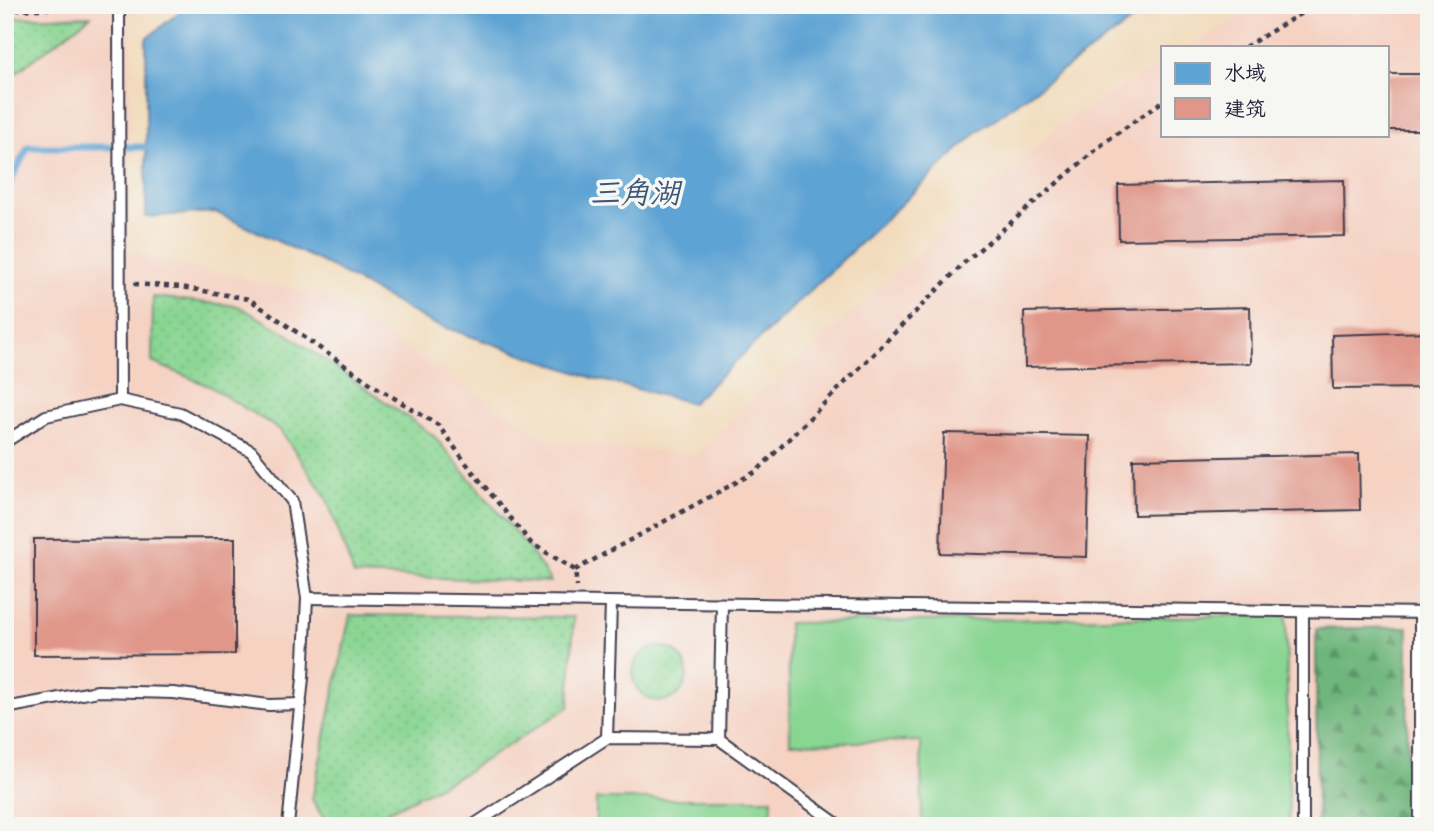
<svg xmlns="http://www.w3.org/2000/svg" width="1434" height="831" viewBox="0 0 1434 831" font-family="Mynerve,'LXGW WenKai TC',sans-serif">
<defs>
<pattern id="grass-dots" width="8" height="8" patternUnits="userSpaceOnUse" patternTransform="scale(1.75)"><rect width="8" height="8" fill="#89d592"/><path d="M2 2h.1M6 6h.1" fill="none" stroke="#76b77f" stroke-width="1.8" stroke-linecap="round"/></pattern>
<pattern id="forest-firs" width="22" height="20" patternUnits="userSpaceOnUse" patternTransform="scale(1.75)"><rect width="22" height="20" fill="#6eb67c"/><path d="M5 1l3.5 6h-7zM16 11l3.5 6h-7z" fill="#5a9467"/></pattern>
</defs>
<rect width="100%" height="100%" fill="#f6f6f2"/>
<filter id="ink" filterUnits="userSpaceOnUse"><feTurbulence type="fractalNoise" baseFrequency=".0143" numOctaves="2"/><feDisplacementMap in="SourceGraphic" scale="14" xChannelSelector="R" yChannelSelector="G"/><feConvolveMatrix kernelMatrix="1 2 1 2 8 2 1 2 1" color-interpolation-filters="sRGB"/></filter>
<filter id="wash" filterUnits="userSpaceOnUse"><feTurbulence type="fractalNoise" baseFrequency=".00686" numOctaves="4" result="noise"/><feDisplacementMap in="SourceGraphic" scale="28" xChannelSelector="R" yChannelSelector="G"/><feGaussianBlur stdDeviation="1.57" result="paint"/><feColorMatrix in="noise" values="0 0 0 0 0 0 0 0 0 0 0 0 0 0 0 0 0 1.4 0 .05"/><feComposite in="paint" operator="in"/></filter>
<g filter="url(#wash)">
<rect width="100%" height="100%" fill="#f2dbbc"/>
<polygon fill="#f5d2c2" points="5,5 131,5 130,253 327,297 550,441 694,455 1067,119 1163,63 1163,135 1387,135 1387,47 1189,47 1261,5 1429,5 1429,826 5,826"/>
<g fill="url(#grass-dots)" stroke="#567c66" stroke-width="2">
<polygon points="91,16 5,81 5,18"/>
<polygon points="153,297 238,306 283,331 433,435 530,550 551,582 354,575 326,497 280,430 209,386 152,362"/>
<polygon points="350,615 574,617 569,707 463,774 359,826 328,826 312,799"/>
<circle cx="660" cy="674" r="27"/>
</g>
<polygon fill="url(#forest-firs)" stroke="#486c5c" stroke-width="2" points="1408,627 1407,826 1317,826 1316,629"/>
<g fill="#89d592" stroke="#567c66" stroke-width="2">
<polygon points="1286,615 1289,826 922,826 921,741 790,743 788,623"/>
<polygon points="596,799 772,799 771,826 596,826"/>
</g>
<polygon fill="#5da3d3" stroke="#406287" stroke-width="2" points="188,5 1154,5 978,131 692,403 593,378 432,323 320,261 215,212 146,217 146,39"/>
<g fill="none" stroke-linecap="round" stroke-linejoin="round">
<polyline stroke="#5da3d3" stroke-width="7" points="5,192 28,147 146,147"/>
</g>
<g id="blocks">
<g fill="#e09689">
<rect x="1387" y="74" width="42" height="56"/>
<polygon points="1344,180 1345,236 1119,240 1118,185"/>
<polygon points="1250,307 1251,363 1025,367 1024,312"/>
<polygon points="1429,332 1429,388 1333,389 1332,335"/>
<polygon points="944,433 1090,436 1087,557 940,553"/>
<polygon points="1359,454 1360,510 1134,515 1133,459"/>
<polygon points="235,538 235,654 34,655 34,539"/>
</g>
</g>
</g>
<g filter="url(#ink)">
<use href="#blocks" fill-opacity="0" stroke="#413e4e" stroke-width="2"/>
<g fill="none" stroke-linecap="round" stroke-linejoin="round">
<g stroke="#413e4e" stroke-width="14">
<g id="lane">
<polyline points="119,5 120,400"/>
<polyline points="5,442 46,416 120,400 180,413 251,451 292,501 307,598 303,678 288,826"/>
<polyline points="307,598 1429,613"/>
<polyline points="1303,613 1303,826"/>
<polyline points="5,708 98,691 173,693 269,705 301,704"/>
<polyline points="607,738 611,603"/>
<polyline points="719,739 722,604"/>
<polyline points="472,826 607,738 719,739 840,826"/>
<polyline points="1420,826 1420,613"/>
</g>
</g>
<g stroke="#413e4e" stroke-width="4.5" stroke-dasharray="5 5" stroke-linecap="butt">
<polyline points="5,10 102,7"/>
<polyline points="1245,47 1315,5"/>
<polyline points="134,284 181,287 249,299 373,385 438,425 472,471 531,543 575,570 577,587"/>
<polyline points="575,570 757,471 965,262 1105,142 1163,101"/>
</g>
<use href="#lane" stroke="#fff" stroke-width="10"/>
</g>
</g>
<g text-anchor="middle" stroke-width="7" stroke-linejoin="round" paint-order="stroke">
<g font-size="30" font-style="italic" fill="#3a5678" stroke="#f6f6f2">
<text x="635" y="203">三角湖</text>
</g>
</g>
<rect width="1434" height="831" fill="none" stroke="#f6f6f2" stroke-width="28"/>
<rect x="1161" y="46" width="228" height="91" fill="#f6f6f2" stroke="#a1a1a9" stroke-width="2"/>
<rect x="1175" y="63" width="35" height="21" fill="#5da3d3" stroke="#a1a1a9" stroke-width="2"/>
<text x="1224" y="80" font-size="21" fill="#22223b">水域</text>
<rect x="1175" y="98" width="35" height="21" fill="#e09689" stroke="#a1a1a9" stroke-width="2"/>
<text x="1224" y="116" font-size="21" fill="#22223b">建筑</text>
</svg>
